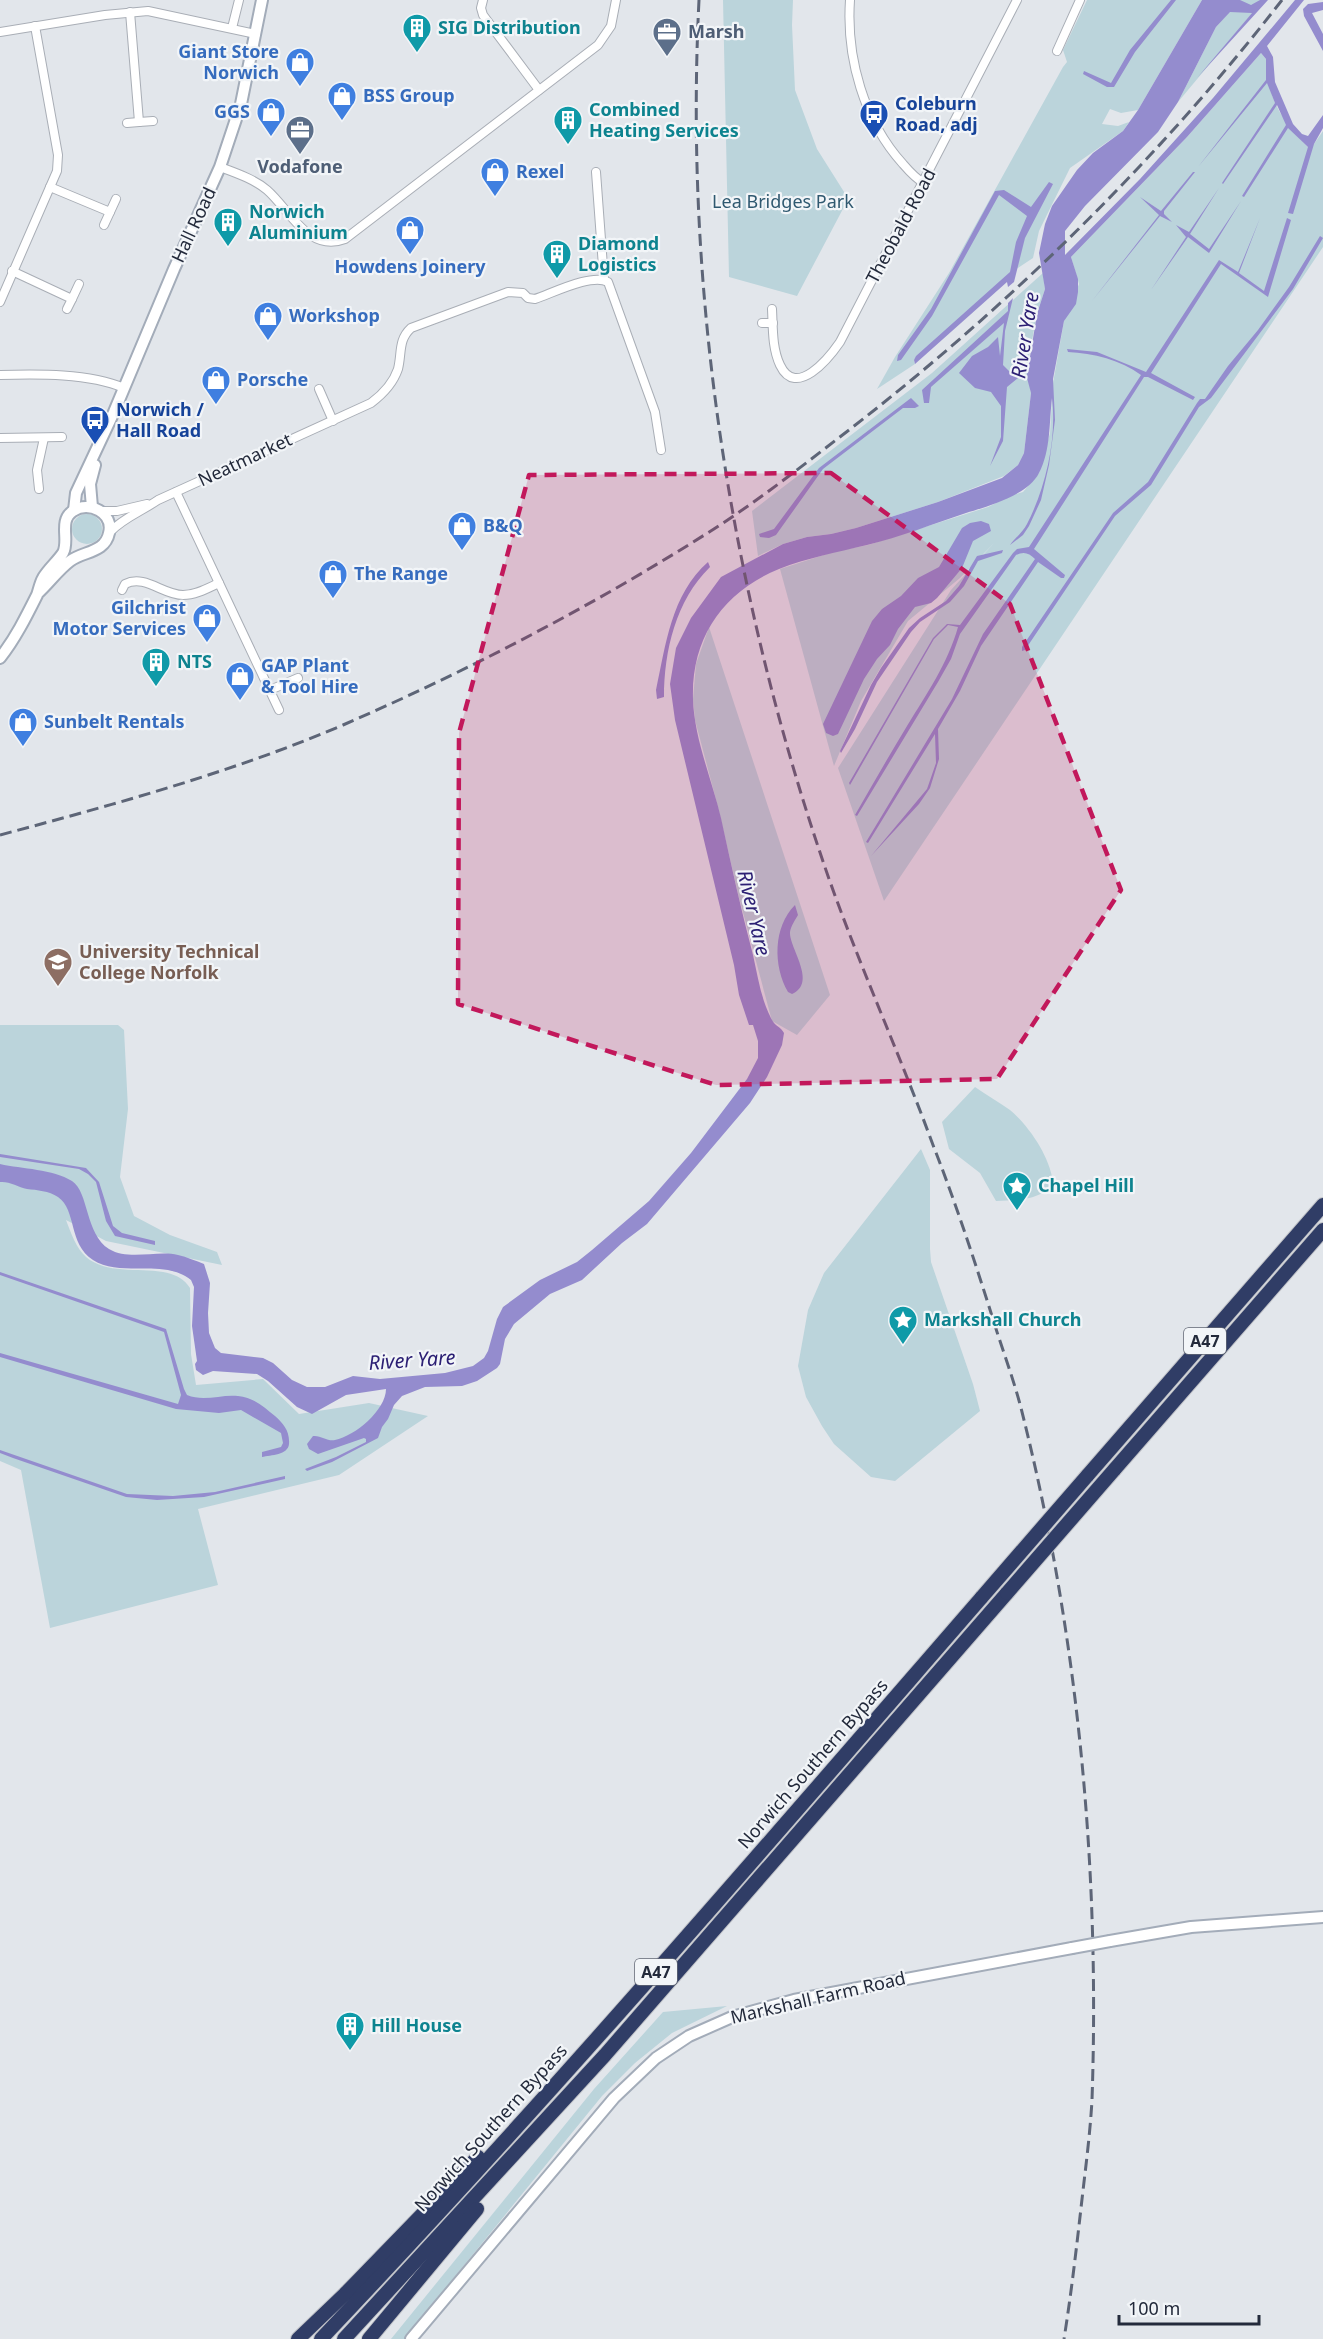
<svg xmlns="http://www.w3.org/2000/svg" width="1323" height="2339" viewBox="0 0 1323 2339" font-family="'Noto Sans',sans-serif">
<rect width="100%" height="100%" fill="#e2e6eb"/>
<g fill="#bbd4db">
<polygon points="723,0 793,0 792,25 795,90 817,149 846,195 845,205 797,296 729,277"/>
<polygon points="1087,0 1202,0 1138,110 1121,113 1110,109 1102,124 1118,126 1129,122 1123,131 1070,168 1039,231 1033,258 1012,272 914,360 915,364 877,389 895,357 949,273 1063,67 1067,62 1063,50"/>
<polygon points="1240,0 1260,0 1253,12 1178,102 1216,27"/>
<path d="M 1261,53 L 1266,59 C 1267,97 1281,121 1308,147 L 1314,144 L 1323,131 L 1323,247 L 884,901 L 838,768 L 951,590 L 994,543 L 960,578 L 908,621 L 861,701 L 834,766 L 780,569 L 833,552 L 868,545 L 988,507 L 1012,495 L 1023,492 L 1039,473 L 1050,433 L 1053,383 L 1064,321 L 1079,284 L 1071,257 L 1187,137 Z"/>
<polygon points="1043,273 1045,289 1037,314 1027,367 1031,393 1024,453 1018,465 1004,476 938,502 856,528 831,534 807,537 783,544 758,556 752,511 932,373"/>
<circle cx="87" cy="529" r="15"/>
<polygon points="709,627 830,995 797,1035 772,1021 738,894 719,811 695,720 693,699 696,664"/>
<path d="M 0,1025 L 118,1025 L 124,1030 L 128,1109 L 120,1177 L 134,1216 L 170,1235 L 217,1252 L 222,1265 L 106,1241 L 66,1220 C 71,1233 76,1248 86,1257 C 115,1282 171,1257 190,1288 L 191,1354 L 196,1385 L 263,1379 L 299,1414 L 369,1403 L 428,1416 L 339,1475 L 198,1509 L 218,1585 L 50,1628 L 21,1470 L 0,1461 Z"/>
<path d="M 975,1087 C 986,1095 999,1102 1010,1110 C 1030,1127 1049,1156 1053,1181 C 1045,1201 1015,1200 996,1201 L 980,1173 L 949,1149 L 942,1122 Z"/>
<polygon points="921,1149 930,1170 930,1249 931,1262 973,1384 980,1411 895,1481 871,1477 834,1444 822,1426 806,1397 798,1366 808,1310 824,1273"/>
<polygon points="727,2006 672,2033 635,2063 602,2096 404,2339 391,2339 594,2089 663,2012"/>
</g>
<g fill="#948cce">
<polygon points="1171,0 1176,0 1135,52 1114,87 1107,87 1083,74 1084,71 1111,83 1130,50"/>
<path d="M 1202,0 L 1240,0 L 1251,5 L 1260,0 L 1268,0 L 1197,78 L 1252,13 L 1230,12 L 1216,27 L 1178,102 L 1158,132 L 1085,206 L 1065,231 L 1065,255 L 1140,179 L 1213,98 L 1295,0 L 1304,0 L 1267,46 L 1273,57 L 1275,82 L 1293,124 L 1302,134 L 1308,136 L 1323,115 L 1323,128 L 1314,144 L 1293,214 L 1288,213 L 1308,147 L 1288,128 L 1244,197 L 1242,196 L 1286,125 L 1277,105 L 1223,184 L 1222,183 L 1275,103 L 1267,83 L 1198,167 L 1266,80 L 1266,59 L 1261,53 L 1187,137 L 1071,257 L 1078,279 L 1078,292 L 1076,304 L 1064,321 L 1053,379 L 1055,420 L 1049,465 L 1041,500 L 1029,526 L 1023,535 L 1010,545 C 1015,538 1023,532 1027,524 C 1046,487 1057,438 1052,398 C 1049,422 1051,450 1039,473 C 1028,495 989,506 966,513 C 933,524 900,537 867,545 C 838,552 807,558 779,569 C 723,592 691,638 693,699 C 694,738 712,780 721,818 C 731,864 741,910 753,955 C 758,977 761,1000 772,1020 C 775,1026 781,1027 784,1033 L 782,1045 L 767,1077 L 750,1103 L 647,1224 L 622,1243 L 582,1280 L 550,1294 L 514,1324 L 505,1339 L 500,1364 L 497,1368 L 477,1381 L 462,1386 L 425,1387 L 402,1396 L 394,1405 L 388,1419 L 382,1427 L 378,1438 L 332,1462 L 307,1471 L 305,1469 L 336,1457 L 366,1442 L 366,1439 L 364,1438 L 318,1454 L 309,1449 L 307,1444 L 313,1436 C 321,1435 328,1442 335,1440 C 355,1436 386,1410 386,1389 L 346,1395 L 312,1414 L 297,1407 L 268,1381 L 257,1374 L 213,1371 L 203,1375 L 196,1370 L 195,1364 L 197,1361 L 192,1326 L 194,1287 L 191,1280 C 164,1258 121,1278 93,1260 C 68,1244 77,1210 58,1197 C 49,1191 37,1190 27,1189 C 18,1187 9,1181 0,1182 L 0,1164 C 22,1169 53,1169 72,1181 C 89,1192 85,1234 109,1249 C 129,1261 157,1250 178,1255 C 187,1257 196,1261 204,1264 L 210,1283 L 208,1313 L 209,1333 L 215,1348 L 221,1353 L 263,1358 L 273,1363 L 292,1380 L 307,1387 L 325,1387 L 353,1376 L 380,1379 L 445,1373 L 473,1366 L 484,1358 L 488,1351 L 497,1319 L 503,1307 L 540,1280 L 577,1262 L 592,1250 L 649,1201 L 691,1153 L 747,1079 L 758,1058 L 758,1041 L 753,1025 L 749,1025 L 739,995 L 734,965 L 675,720 L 670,684 L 676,648 L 691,618 L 721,577 L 783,544 L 807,537 L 831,534 L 856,528 L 938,502 L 1002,478 L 1018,465 L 1024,453 L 1031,393 L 1027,378 L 1018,378 L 1007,387 L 1003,441 L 990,466 L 1001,437 L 1001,406 L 991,392 L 975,388 L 959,373 L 972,356 L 988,347 L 998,337 L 1000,356 L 1004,323 L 931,387 L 929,403 L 924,403 L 922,390 L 1008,311 L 1008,303 L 1013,298 L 1005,331 L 1003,365 L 1012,374 L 1027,375 L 1037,314 L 1045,289 L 1039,253 L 1045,224 L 1052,206 L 1077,170 L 1093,153 L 1123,131 L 1138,110 Z"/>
<polygon points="1323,2 1323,10 1312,13 1323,34 1323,51 1304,16 1303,9 1308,4"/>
<polygon points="1193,172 1195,172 1164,211 1164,214 1172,222 1160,216 1092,301 1159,215 1140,197 1161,211"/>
<polygon points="1049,182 1053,184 1025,238 1014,282 1008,287 1007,282 915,364 914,360 916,356 1010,272 1016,242 1027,216 999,195 932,316 901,360 897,361 898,355 931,309 995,191 1004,190 1031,207"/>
<polygon points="1219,188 1190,234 1209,249 1241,201 1209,253 1188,237 1151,290 1186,237 1176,225 1189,232"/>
<path d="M 1260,218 L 1239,273 L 1264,291 L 1287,218 L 1291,220 L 1268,297 L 1221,264 L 1151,373 L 1195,397 L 1193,400 L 1148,377 L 1144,377 L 1034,549 L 1065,575 L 1064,578 L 1061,578 L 1038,562 L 981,646 L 960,691 L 938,729 L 939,759 L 930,788 L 919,804 L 871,856 L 927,789 L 936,763 L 935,734 L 868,843 L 866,842 L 952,699 L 983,634 L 1035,559 C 1029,553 1024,551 1016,555 L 960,634 L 951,659 L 938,682 L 857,816 L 855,815 C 872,785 889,756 907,726 C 926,695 948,663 958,627 L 948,625 L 934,639 L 850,785 L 849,783 L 933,638 L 947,624 L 960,625 L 1013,553 L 1017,549 L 1029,547 L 1141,375 C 1121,360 1093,353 1068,352 L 1067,349 L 1097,352 L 1146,372 L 1219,260 L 1238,272 Z"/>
<polygon points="1320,236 1323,238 1293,289 1211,398 1199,407 1151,485 1115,516 1025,650 1022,651 1022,647 1113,513 1148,482 1197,403 1200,399 1205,399 1228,366 1258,330 1289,287"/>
<polygon points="911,398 919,406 915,408 903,408 823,469 776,535 769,538 760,537 759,534 774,529 819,468"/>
<polygon points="981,521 989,524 991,531 973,541 962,568 937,598 931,603 915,607 898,629 890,645 877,659 864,679 838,734 833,736 826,733 823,724 872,621 882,609 901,596 918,578 939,567 962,528 970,523"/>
<polygon points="1003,550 1002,553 978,561 964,586 950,602 920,622 911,632 877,682 855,729 841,753 840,751 871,685 881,668 909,628 920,618 946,601 959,586 977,556"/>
<path d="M 708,562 L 710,567 C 676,600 664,651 664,697 L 657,699 L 656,690 C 666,644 671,595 708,562 Z"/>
<path d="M 795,905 L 798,915 C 795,920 791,926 790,932 C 789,948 818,983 792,994 L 788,992 C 773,966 773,927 795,905 Z"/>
<polygon points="0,1154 86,1168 99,1182 113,1226 122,1233 155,1241 155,1245 115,1236 106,1221 96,1182 88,1174 79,1169 0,1157"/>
<path d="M 0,1272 L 166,1329 L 184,1389 L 187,1395 C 204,1402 222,1394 238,1396 C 253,1397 264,1407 275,1416 C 283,1423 290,1431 289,1444 C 288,1455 271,1455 262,1457 L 262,1452 L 281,1447 L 283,1443 L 281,1433 L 241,1410 L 219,1413 L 176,1409 L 0,1357 L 0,1353 L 178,1404 L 181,1395 L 164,1332 L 0,1275 Z"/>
<polygon points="0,1450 127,1494 173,1496 215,1492 285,1476 285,1479 204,1497 157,1500 126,1497 13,1458 0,1453"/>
</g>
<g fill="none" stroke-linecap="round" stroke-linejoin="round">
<g stroke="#a9aeb6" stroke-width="10">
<g id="street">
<polyline points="483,0 481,8 483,15 539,90"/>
<path d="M 850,0 C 846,58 864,121 903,164 C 909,171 916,179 924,183"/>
<polyline points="130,12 139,122 153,121"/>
<polyline points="232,28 239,0"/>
<polyline points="0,32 105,15 148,11 256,34"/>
<polyline points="1057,51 1080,0"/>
<polyline points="127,123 139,122"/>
<path d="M 220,167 C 236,173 254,179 267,190 C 290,210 308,253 345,239 L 598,45 L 611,26 L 616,0"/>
<polyline points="596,172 604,280"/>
<polyline points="50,187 110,212 116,199"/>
<polyline points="104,225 110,212"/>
<polyline points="12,271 72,299 79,284"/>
<polyline points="0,302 57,171 58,155 35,26"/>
<polyline points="67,309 72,299"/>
<path d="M 772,309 C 773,328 772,348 780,365 C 796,399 829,358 840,342 L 1017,0"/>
<polyline points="762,323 773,323"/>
<path d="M 0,375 C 38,374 89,373 124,388"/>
<polyline points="319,389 333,421"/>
<polyline points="0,438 62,437"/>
<polyline points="39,489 37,470 44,438"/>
<polyline points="176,492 279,710"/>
<polyline points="101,511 117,511 147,504"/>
<path d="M 110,532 C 123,518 142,511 158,500 L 371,403 C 383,394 393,384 398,369 C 402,353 398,340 411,328 L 508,292 L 523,293 L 528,298 L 535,299 C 553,293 592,273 608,282 L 655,412 L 661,450"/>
<path d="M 122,590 L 125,584 C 145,574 163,595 183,595 C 196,595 208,588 219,583"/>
<polyline points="270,690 298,678"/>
</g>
</g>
<g stroke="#a3acb9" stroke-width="14">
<g id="secondary">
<polyline points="92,507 90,484 95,465"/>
<polyline points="74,510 76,493 114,412 174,269 220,167 241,104 262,0"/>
<path d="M 0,658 C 15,639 26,617 37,595 C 39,590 40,583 43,578 C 48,569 57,562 63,553 C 70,540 58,521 73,511 C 89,500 114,513 109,533 C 105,553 83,551 70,561 C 58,570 49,583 38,593"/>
<polyline points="1110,1941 1191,1927 1323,1917"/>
<polyline points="411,2339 614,2098 656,2058 689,2036 732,2017 794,2000 1072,1948"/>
</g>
</g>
<g stroke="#c1c3c8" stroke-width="16">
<g id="highway">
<polyline points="1114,1470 1323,1230"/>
<polyline points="1087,1476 1323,1205"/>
<polyline points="298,2339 345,2294 478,2157"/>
<path d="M 321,2339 C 549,2099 765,1847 982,1597"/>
<polyline points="344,2339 605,2055 1007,1593"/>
<polyline points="369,2339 477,2209"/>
</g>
</g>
<use href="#street" stroke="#fff" stroke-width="8"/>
<use href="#secondary" stroke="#fff" stroke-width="10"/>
<use href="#highway" stroke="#303d66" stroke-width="14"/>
<g stroke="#5d6577" stroke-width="3" stroke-dasharray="12 6" stroke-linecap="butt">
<path d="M 699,0 C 684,296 731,596 828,876 C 860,967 900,1055 933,1145 C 955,1201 974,1259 992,1316 C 1001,1346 1013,1377 1021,1408 C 1078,1633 1100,1868 1092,2100 C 1090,2136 1085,2172 1081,2208 C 1076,2252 1071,2295 1064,2339"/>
<path d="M 0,835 C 116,804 233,772 343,725 C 472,669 598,603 717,527 C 763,497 806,463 849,430 C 1010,305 1157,161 1282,0"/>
</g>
<g stroke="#a3acb9" stroke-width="14" stroke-linecap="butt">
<polyline id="secondary-bridge" points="1072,1948 1110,1941"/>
</g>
<g stroke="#c1c3c8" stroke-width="16" stroke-linecap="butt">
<g id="highway-bridge">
<polyline points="1007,1593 1114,1470"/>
<polyline points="982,1597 1087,1476"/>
</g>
</g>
<use href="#secondary-bridge" stroke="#fff" stroke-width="10"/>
<use href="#highway-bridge" stroke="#303d66" stroke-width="14"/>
</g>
<path fill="#c2185b" fill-opacity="0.2" stroke="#c2185b" stroke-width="4.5" stroke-dasharray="12 8" stroke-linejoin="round" d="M 831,473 L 1010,604 L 1121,890 L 997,1079 L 716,1085 L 458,1004 L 459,733 L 529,475 Z"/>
<defs>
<g id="building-pin" transform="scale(1.5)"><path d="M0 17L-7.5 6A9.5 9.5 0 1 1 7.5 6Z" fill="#0f9aa8" stroke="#f2f5f8"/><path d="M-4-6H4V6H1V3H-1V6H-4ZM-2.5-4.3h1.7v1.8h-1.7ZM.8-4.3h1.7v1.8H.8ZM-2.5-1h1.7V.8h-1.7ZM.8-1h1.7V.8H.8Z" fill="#fff"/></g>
<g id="office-pin" transform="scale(1.5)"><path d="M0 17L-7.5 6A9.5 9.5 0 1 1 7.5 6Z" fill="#5c6f8a" stroke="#f2f5f8"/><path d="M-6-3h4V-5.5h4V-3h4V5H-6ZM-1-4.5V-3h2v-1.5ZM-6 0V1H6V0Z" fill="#fff"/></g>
<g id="shop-pin" transform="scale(1.5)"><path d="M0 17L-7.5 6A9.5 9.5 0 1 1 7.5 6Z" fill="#3f7fe0" stroke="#f2f5f8"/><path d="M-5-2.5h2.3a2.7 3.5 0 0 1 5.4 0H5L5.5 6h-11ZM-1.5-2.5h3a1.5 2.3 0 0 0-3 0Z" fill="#fff"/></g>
<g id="bus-pin" transform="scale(1.5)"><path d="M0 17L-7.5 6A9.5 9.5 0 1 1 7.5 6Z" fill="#1a4fb4" stroke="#f2f5f8"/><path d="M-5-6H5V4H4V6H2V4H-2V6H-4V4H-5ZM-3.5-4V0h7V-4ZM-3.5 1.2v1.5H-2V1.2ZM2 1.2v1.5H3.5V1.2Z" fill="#fff"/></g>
<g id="school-pin" transform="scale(1.5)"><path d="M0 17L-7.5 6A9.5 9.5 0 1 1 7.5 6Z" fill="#8d6e63" stroke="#f2f5f8"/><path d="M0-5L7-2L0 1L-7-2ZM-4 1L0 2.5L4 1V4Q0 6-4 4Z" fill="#fff"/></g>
<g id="sight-pin" transform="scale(1.5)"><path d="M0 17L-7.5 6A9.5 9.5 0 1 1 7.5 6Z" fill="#0f9aa8" stroke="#f2f5f8"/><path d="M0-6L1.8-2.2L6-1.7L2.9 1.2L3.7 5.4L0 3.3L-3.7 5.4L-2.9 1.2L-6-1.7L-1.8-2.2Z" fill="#fff"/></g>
</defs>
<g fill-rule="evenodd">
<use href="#building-pin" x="417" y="28"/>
<use href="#office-pin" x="667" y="32"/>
<use href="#shop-pin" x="300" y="62"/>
<use href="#shop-pin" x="342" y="96"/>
<use href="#shop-pin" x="271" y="112"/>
<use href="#bus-pin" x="874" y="114"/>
<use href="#building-pin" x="568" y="120"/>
<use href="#office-pin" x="300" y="130"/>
<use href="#shop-pin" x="495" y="172"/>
<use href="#building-pin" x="228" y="222"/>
<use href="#shop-pin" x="410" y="230"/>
<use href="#building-pin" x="557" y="254"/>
<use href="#shop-pin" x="268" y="316"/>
<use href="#shop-pin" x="216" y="380"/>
<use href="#bus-pin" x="95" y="420"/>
<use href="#shop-pin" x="462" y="526"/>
<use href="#shop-pin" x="333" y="574"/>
<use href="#shop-pin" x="207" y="618"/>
<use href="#building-pin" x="156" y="662"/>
<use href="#shop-pin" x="240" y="676"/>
<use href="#shop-pin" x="23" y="722"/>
<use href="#school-pin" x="58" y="962"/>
<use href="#sight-pin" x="1017" y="1186"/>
<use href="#sight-pin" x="903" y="1320"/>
<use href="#building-pin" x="350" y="2026"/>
</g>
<g text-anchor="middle" stroke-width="4.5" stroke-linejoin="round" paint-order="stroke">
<g fill="#f2f5f8" stroke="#616774" stroke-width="1.5">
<rect x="1184" y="1328" width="42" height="26" rx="4.5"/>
<rect x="635" y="1959" width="42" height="26" rx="4.5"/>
</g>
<g font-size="16" font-weight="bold" fill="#232a3b">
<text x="1205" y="1347">A47</text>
<text x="656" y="1978">A47</text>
</g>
<g font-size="18" font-weight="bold" fill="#0d838f" stroke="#f2f5f8" text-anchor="start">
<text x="438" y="34">SIG Distribution</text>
<text x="589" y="116">Combined<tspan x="589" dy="21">Heating Services</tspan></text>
<text x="249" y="218">Norwich<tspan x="249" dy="21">Aluminium</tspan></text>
<text x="578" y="250">Diamond<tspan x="578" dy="21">Logistics</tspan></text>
<text x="177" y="668">NTS</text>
<text x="1038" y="1192">Chapel Hill</text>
<text x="924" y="1326">Markshall Church</text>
<text x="371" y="2032">Hill House</text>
</g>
<g font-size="18" font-weight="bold" fill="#4e5e75" stroke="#f2f5f8" text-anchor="start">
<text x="688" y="38">Marsh</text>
<text x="300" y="173" text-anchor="middle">Vodafone</text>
</g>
<g font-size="18" font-weight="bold" fill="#366cbe" stroke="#f2f5f8" text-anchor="start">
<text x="279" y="58" text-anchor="end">Giant Store<tspan x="279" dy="21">Norwich</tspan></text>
<text x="363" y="102">BSS Group</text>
<text x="250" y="118" text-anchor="end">GGS</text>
<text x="516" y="178">Rexel</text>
<text x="410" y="273" text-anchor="middle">Howdens Joinery</text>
<text x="289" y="322">Workshop</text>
<text x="237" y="386">Porsche</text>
<text x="483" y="532">B&amp;Q</text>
<text x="354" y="580">The Range</text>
<text x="186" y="614" text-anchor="end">Gilchrist<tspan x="186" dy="21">Motor Services</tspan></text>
<text x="261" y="672">GAP Plant<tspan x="261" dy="21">&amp; Tool Hire</tspan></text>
<text x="44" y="728">Sunbelt Rentals</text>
</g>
<g font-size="18" font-weight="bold" fill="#164399" stroke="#f2f5f8" text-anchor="start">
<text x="895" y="110">Coleburn<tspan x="895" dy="21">Road, adj</tspan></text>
<text x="116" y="416">Norwich /<tspan x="116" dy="21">Hall Road</tspan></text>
</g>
<g font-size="18" fill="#2f5970" stroke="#f2f5f8">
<text x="783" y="208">Lea Bridges Park</text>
</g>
<g font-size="18" fill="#232a3b" stroke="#f2f5f8">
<text transform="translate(194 225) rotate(-65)" y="6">Hall Road</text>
<text transform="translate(901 226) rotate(-62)" y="6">Theobald Road</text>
<text transform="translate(245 460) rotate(-25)" y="6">Neatmarket</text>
<text transform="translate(813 1764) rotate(-49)" y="6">Norwich Southern Bypass</text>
<text transform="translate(818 1998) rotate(-13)" y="6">Markshall Farm Road</text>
<text transform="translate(491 2128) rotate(-48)" y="6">Norwich Southern Bypass</text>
</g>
<g font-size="18" font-weight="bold" fill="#785e54" stroke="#f2f5f8" text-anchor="start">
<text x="79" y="958">University Technical<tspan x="79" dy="21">College Norfolk</tspan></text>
</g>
<g font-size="20" font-style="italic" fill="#2c2074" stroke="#f2f5f8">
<text transform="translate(1025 335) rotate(-81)" y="7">River Yare</text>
<text transform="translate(754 913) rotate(77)" y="7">River Yare</text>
<text transform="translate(412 1360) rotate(-4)" y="7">River Yare</text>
</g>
</g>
<path d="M1119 2315v9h140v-9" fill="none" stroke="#232a3b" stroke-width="3"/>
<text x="1128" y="2315" font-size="18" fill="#232a3b" stroke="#f2f5f8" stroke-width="4.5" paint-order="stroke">100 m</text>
</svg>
